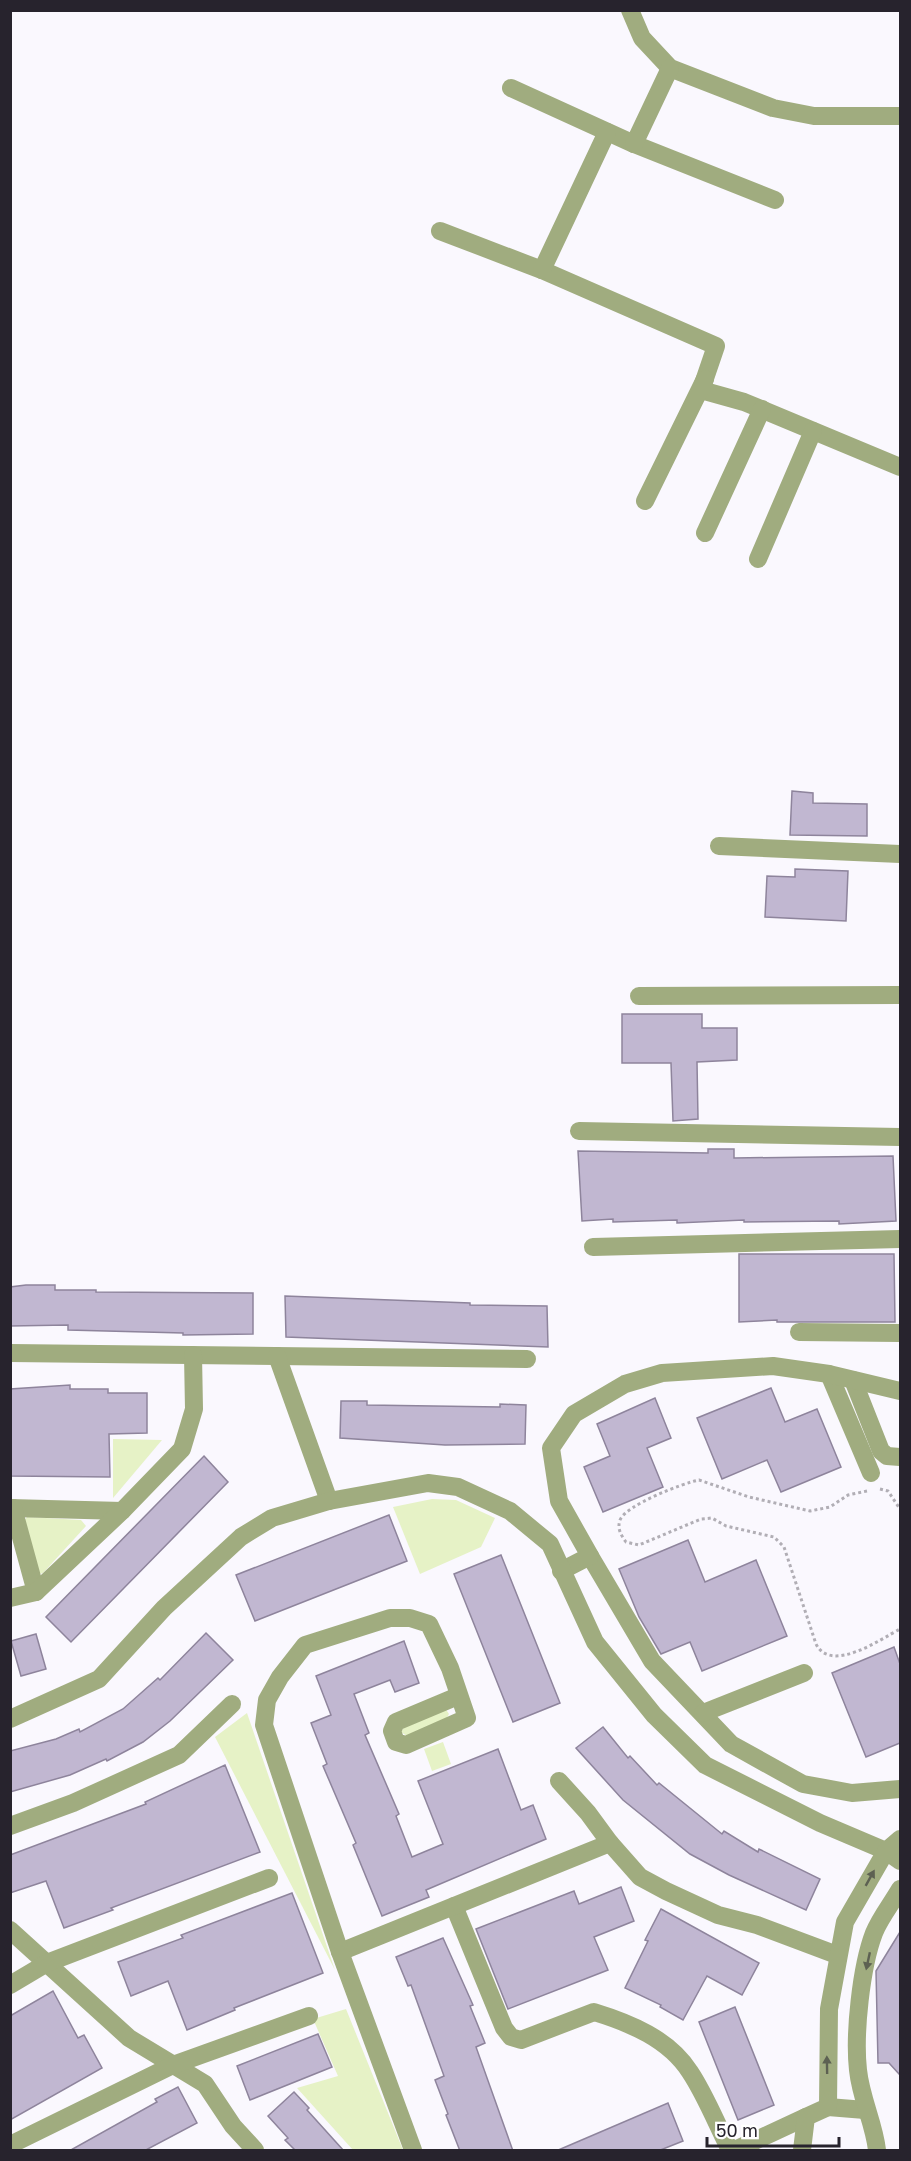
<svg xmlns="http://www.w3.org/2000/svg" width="911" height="2161" viewBox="0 0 911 2161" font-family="'Golos Text',sans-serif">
<rect width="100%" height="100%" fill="#faf8fe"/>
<g fill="#e6f2c6">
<polygon points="113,1439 162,1440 113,1498"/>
<polygon points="432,1499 456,1500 495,1518 481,1547 420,1574 393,1507"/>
<polygon points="27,1517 81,1520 86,1526 43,1573 36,1575 23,1522"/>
<polygon points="445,1708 449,1714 445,1721 407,1736 401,1732 406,1724"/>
<polygon points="247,1713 335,1970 215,1737"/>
<polygon points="443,1742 451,1764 432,1771 424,1749"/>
<polygon points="346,2009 403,2150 353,2150 297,2088 338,2076 313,2019"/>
</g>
<g fill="#c1b7d1" stroke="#8e849c" stroke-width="1.5">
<polygon points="792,791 813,793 813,803 867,804 867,836 790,835"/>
<polygon points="795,869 848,871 846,921 765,917 767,876 795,877"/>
<polygon points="622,1014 702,1014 702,1028 737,1028 737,1060 697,1062 698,1119 673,1121 671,1063 622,1063"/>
<polygon points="708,1149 734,1149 734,1158 893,1156 896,1221 839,1224 839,1221 744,1222 744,1220 677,1223 677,1220 613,1222 613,1219 582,1221 578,1151 708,1153"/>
<polygon points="739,1254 894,1254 895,1322 777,1322 777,1320 739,1322"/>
<polygon points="26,1285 55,1285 55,1290 96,1290 96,1292 253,1293 253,1334 183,1335 183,1333 68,1330 68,1325 10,1326 10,1287"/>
<polygon points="285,1296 470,1303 470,1305 547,1306 548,1347 286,1337"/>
<polygon points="70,1385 70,1389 108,1389 108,1393 147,1393 147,1433 109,1434 110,1477 10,1476 10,1389"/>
<polygon points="771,1388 785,1422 817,1409 841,1467 781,1492 767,1460 722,1479 697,1418"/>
<polygon points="655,1398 671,1438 647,1448 663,1487 603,1512 584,1467 610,1456 597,1424"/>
<polygon points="341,1401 367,1401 367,1405 500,1407 500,1404 526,1405 525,1444 445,1445 340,1438"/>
<polygon points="204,1456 228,1482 71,1642 46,1617"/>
<polygon points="389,1515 407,1561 255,1621 236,1575"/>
<polygon points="688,1540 705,1582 756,1560 787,1636 702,1671 690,1642 661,1654 639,1617 619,1569"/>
<polygon points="501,1555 560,1703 513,1722 454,1574"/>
<polygon points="206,1633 233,1660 170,1721 143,1742 107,1761 106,1759 70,1775 10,1792 10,1751 56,1739 79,1729 80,1732 123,1709 158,1678 160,1680"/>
<polygon points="36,1634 46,1669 21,1676 11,1641"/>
<polygon points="404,1641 419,1683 395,1692 390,1680 354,1694 369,1733 365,1735 399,1814 396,1816 412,1857 443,1844 418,1781 498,1749 521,1810 533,1805 546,1839 426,1890 429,1897 382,1916 353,1845 356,1843 323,1766 327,1764 311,1723 331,1715 316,1676"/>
<polygon points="894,1647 900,1664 900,1743 866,1757 832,1673"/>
<polygon points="603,1727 628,1758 630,1756 657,1785 659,1783 722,1834 724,1831 758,1852 759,1849 820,1879 806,1910 729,1875 690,1854 623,1800 576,1748"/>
<polygon points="225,1765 260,1852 111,1908 113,1910 64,1928 46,1881 10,1893 10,1855 146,1804 145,1802"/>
<polygon points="621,1887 634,1921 594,1937 608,1970 508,2009 476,1929 574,1891 579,1904"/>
<polygon points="292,1893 323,1973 234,2008 235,2010 187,2030 168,1981 131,1996 118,1962 183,1938 181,1935"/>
<polygon points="661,1909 759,1963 742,1995 707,1976 683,2020 660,2007 661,2005 625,1988 648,1941 645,1940"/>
<polygon points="900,1932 900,2075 889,2063 878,2063 876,1971"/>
<polygon points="443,1938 473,2005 470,2006 485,2043 476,2047 513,2151 460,2151 446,2115 448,2114 435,2080 444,2076 411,1985 408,1986 396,1957"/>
<polygon points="53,1991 78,2038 84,2035 102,2068 10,2120 10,2016"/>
<polygon points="735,2007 774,2105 738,2120 699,2022"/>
<polygon points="318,2034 332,2067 250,2100 237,2066"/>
<polygon points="178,2087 197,2123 144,2151 69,2151 157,2102 155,2099"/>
<polygon points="294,2092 309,2108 307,2110 344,2151 295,2150 285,2140 288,2138 268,2116"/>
<polygon points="668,2103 683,2141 658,2151 556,2151"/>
</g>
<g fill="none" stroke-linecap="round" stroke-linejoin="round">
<g stroke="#b1aeb5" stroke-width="3" stroke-dasharray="3 3" stroke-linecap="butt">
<polyline points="880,1489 888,1491 900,1509"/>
<path d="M 867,1491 L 848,1495 L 830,1507 L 810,1511 L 749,1497 L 699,1480 C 683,1483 626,1505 620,1520 C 617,1529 621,1535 626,1542 L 639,1545 L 701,1519 L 712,1518 L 726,1526 L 774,1537 L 784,1547 L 816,1644 C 831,1674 881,1639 900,1629"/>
</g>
<g stroke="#a0ac7f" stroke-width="18">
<polyline points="630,10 642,38 670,68 773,108 814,116 900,116"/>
<polyline points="511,88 634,144 775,200"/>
<polyline points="634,144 670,68"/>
<polyline points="440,231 542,270 716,346 701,390 744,402 900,467"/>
<polyline points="542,270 607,132"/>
<polyline points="645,501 705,379"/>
<polyline points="705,533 762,409"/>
<polyline points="758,559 813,431"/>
<polyline points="719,846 900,854"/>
<polyline points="639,996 900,995"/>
<polyline points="579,1131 900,1137"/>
<polyline points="593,1247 900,1239"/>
<polyline points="799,1332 900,1333"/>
<polyline points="10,1353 527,1359"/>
<polyline points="277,1356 329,1501"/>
<polyline points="829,1374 871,1473"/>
<polyline points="853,1380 881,1451 887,1456 900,1457"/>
<polyline points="10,1508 122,1511"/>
<polyline points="13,1508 36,1592"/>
<polyline points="590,1556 652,1661 731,1744 803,1784 852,1793 900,1789"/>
<polyline points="561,1571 590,1556 559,1501 551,1448 574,1414 625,1384 662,1373 773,1366 829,1374 900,1391"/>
<polyline points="10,1598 36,1592 122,1511 182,1449 194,1409 193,1355"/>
<polyline points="703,1713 804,1673"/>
<polyline points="10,1719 99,1679 164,1608 241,1537 272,1518 329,1501 428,1483 458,1487 510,1511 550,1544 595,1642 654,1715 705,1765 820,1823 886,1851 900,1861"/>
<polyline points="10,1826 73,1803 179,1755 232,1704"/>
<polyline points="610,1843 640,1877 666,1891 718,1915 757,1925 837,1955"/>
<path d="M 454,1906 L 504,2028 L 511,2037 L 521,2040 L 594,2012 C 630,2023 669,2039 690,2072 C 706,2096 717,2125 730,2150"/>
<polyline points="10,1930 129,2038 205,2084 233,2126 255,2150"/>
<polyline points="340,1952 610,1843 588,1813 559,1781"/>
<polyline points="10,1985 47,1963 269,1878"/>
<polyline points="828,2107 865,2110"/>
<polyline points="10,2145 173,2065 309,2016"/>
<polyline points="413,2150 340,1952 264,1725 267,1700 280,1677 305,1645 390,1618 410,1618 429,1624 450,1668 467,1718 406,1745 396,1742 392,1731 396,1722 458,1696"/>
<polyline points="735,2150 806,2117"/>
<polyline points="802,2150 806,2117 828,2107 829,2009 845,1922 886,1851 900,1839"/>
<path d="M 877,2150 C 874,2123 861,2099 858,2070 C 854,2034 861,1967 874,1933 C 880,1918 892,1903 900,1889"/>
</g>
</g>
<defs><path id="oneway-solid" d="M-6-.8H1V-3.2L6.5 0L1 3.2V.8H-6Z" transform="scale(1.5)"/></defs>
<g fill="#5d6152">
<use href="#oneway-solid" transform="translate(870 1878) rotate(-61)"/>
<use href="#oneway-solid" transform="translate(868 1961) rotate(102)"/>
<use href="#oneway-solid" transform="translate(827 2065) rotate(-91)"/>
</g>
<rect width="911" height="2161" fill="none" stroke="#27232d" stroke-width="24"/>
<path d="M707 2137v9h132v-9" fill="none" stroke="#27232d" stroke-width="3"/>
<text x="716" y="2137" font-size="18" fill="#27232d" stroke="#ffffff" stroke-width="4.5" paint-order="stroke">50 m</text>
</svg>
